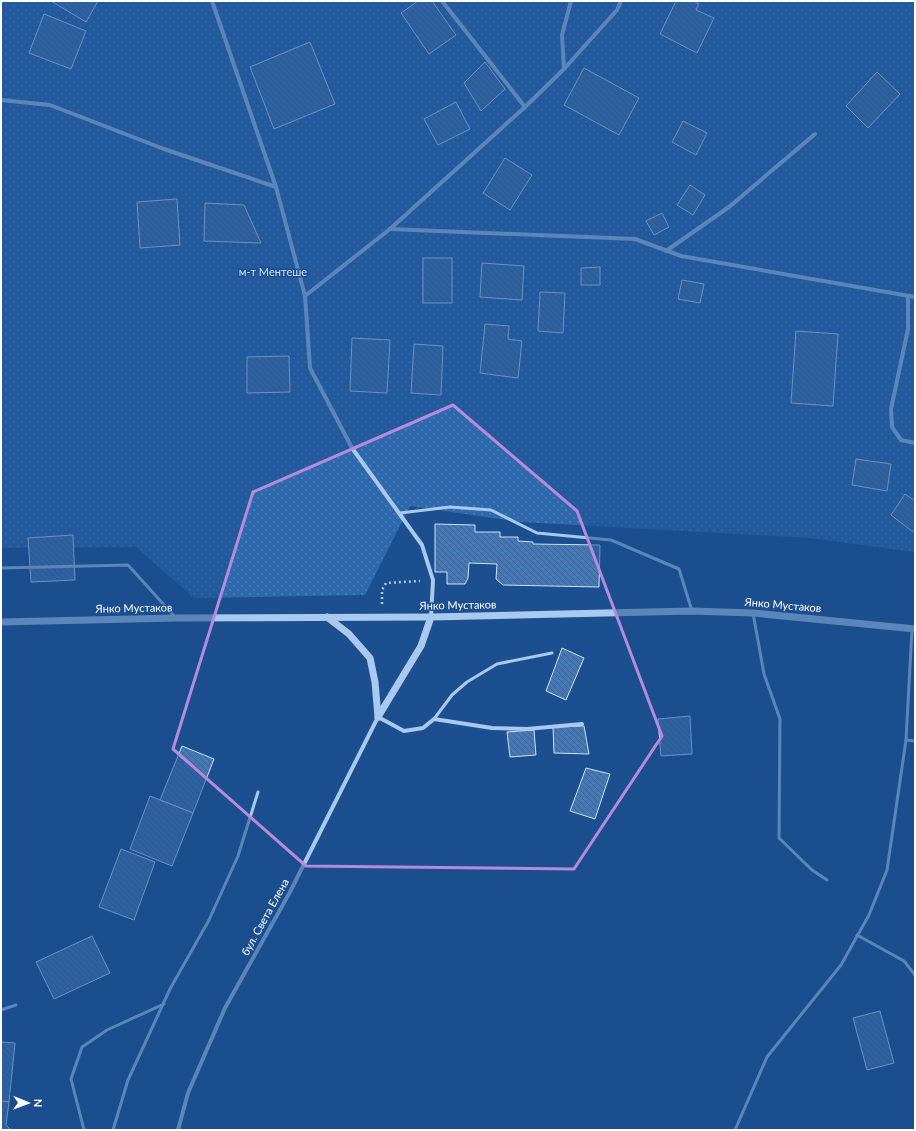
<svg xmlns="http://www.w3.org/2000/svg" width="916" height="1131" viewBox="0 0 916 1131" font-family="Lato,sans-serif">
<defs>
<pattern id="garden-dots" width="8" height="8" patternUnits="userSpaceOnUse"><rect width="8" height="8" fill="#2e69ad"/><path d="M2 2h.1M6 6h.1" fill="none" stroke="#4d80b9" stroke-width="1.8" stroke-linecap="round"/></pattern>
<pattern id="building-back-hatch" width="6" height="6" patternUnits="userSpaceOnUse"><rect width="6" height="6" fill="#4478b7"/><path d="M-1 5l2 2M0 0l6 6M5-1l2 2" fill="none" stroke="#486282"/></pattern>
</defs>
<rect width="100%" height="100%" fill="#1b4f8f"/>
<polygon fill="url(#garden-dots)" points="1,1 915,1 915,552 810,538 521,522 410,506 365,595 194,598 136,547 1,548"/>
<g fill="url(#building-back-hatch)" stroke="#cfe3fa">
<polygon points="51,1 98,1 86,22"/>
<polygon points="418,1 432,1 456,35 429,54 401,13"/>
<polygon points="676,1 693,1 699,4 696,10 714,18 697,53 660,34"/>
<polygon points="44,14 86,31 71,69 29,53"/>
<polygon points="310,42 335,104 274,129 250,67"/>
<polygon points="485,62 505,89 481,111 464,83"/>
<polygon points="584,68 639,98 619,135 564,105"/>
<polygon points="877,72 900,94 868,128 846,106"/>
<polygon points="456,102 470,129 438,145 424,119"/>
<polygon points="683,121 707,133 696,155 672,142"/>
<polygon points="505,158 532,175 510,210 483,193"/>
<polygon points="690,185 705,195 693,215 677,205"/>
<polygon points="177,199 180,245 140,248 137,202"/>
<polygon points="205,203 244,205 261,243 204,241"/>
<polygon points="662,213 669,227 654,235 646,221"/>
<rect x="423" y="258" width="29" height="45"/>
<polygon points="482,263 524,266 522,300 480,297"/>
<polygon points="600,267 600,285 581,285 581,268"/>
<polygon points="682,280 704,284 700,303 678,299"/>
<polygon points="540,292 565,293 563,333 538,331"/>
<polygon points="485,324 509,326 508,339 522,341 518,378 480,373"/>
<polygon points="796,331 838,334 833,406 791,403"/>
<polygon points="352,338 390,340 387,393 350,391"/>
<polygon points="414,344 443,346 441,395 411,393"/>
<polygon points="289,356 290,392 247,393 247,357"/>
<polygon points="856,459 891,464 887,491 852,485"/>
<polygon points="905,494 915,501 915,528 913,532 891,515"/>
<polygon points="435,524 475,525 475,532 500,532 500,537 518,537 518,541 533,542 533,544 600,545 599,587 503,585 496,579 497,564 469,563 468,578 465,584 447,584 447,572 435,572"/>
<polygon points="73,535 75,580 31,582 28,538"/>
<polygon points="562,648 584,658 566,700 546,691"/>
<polygon points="690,716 692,754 661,756 658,719"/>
<polygon points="584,726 589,754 554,753 553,727"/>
<polygon points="534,730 536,755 510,757 507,732"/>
<polygon points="182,746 214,759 193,813 160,800"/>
<polygon points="586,768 610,774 595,819 570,811"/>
<polygon points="150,796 193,813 172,866 130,849"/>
<polygon points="121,849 155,862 134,920 99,907"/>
<polygon points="92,936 110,973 54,999 36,962"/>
<polygon points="880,1011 894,1063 867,1070 853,1018"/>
<polygon points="1,1042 15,1043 9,1102 1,1101"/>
<polygon points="1,1101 9,1102 6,1125 11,1130 1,1130"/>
</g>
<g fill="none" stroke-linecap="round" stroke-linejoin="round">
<polyline stroke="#a9c9ee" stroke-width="2.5" stroke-dasharray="2 3" stroke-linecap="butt" points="382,604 382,590 386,583 420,581"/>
<g stroke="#a9c9ee" stroke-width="3">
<polyline points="400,513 450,507 491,510 537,533 611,540 679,569 692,611"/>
<polyline points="1,568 128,565 175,617"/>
<polyline points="753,613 764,674 780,719 779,838 812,870 827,880"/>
<polyline points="434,719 452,695 467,682 497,664 552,653"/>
<polyline points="906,740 915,741"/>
<polyline points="857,935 904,961 915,975"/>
<polyline points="1,1010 16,1005"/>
<polyline points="84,1130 71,1079 82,1047 107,1030 164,1004"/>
<polyline points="113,1130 128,1080 170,989 209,920 238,856 258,792"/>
<polyline points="735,1130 767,1057 841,965 869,915 887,870 906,740 912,629"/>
</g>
<g stroke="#a9c9ee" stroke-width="4">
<polyline points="212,1 276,187 305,296 310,368 352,448 422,545 433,580 431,617"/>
<polyline points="442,1 525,107"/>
<polyline points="564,69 562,35 571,1"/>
<polyline points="1,100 50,105 164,149 276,187"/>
<polyline points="390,229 635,239 681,256 915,297"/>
<polyline points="666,251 729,207 815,134"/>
<polyline points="305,296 390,229 525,107 564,69 617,10 621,1"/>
<polyline points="908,296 908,329 891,409 892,427 901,440 915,443"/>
<polyline points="178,1130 188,1093 225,1008 290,892 378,717 404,731 423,728 434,719 492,728 527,729 582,724"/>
</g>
<g stroke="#a9c9ee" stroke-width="7">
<polyline points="327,617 349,634 370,658 375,682 378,717"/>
<polyline points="1,622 176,618 431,617 692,611 753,613 915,629"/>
<polyline points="378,717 421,646 431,617"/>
</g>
</g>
<path d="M0 0H916V1131H0ZM 453,405 L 577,511 L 662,736 L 574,869 L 306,866 L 173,749 L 253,492 Z" fill="#1b4f8f" fill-opacity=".55" fill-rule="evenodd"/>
<path fill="none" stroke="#b68bdc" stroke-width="3" stroke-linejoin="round" d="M 453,405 L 577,511 L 662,736 L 574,869 L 306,866 L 173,749 L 253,492 Z"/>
<g text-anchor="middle" stroke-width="3" stroke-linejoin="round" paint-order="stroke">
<g font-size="11" fill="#cfe3fa" stroke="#1b4f8f">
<text x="273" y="276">м-т Ментeше</text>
</g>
<g font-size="11" fill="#fff" stroke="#1b4f8f">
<text transform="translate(458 605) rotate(-1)" y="4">Янко Мустаков</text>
<text transform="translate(783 605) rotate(5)" y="4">Янко Мустаков</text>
<text transform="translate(134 608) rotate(-1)" y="4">Янко Мустаков</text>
<text transform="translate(265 917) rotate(-61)" y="4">бул. Света Елена</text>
</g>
</g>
<rect width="916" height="1131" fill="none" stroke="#ffffff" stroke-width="4"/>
<g transform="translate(28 1103) rotate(91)" stroke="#1b4f8f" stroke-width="3" paint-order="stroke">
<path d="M0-3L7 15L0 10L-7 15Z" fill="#ffffff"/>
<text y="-6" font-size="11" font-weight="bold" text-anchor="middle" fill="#ffffff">N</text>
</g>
</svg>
